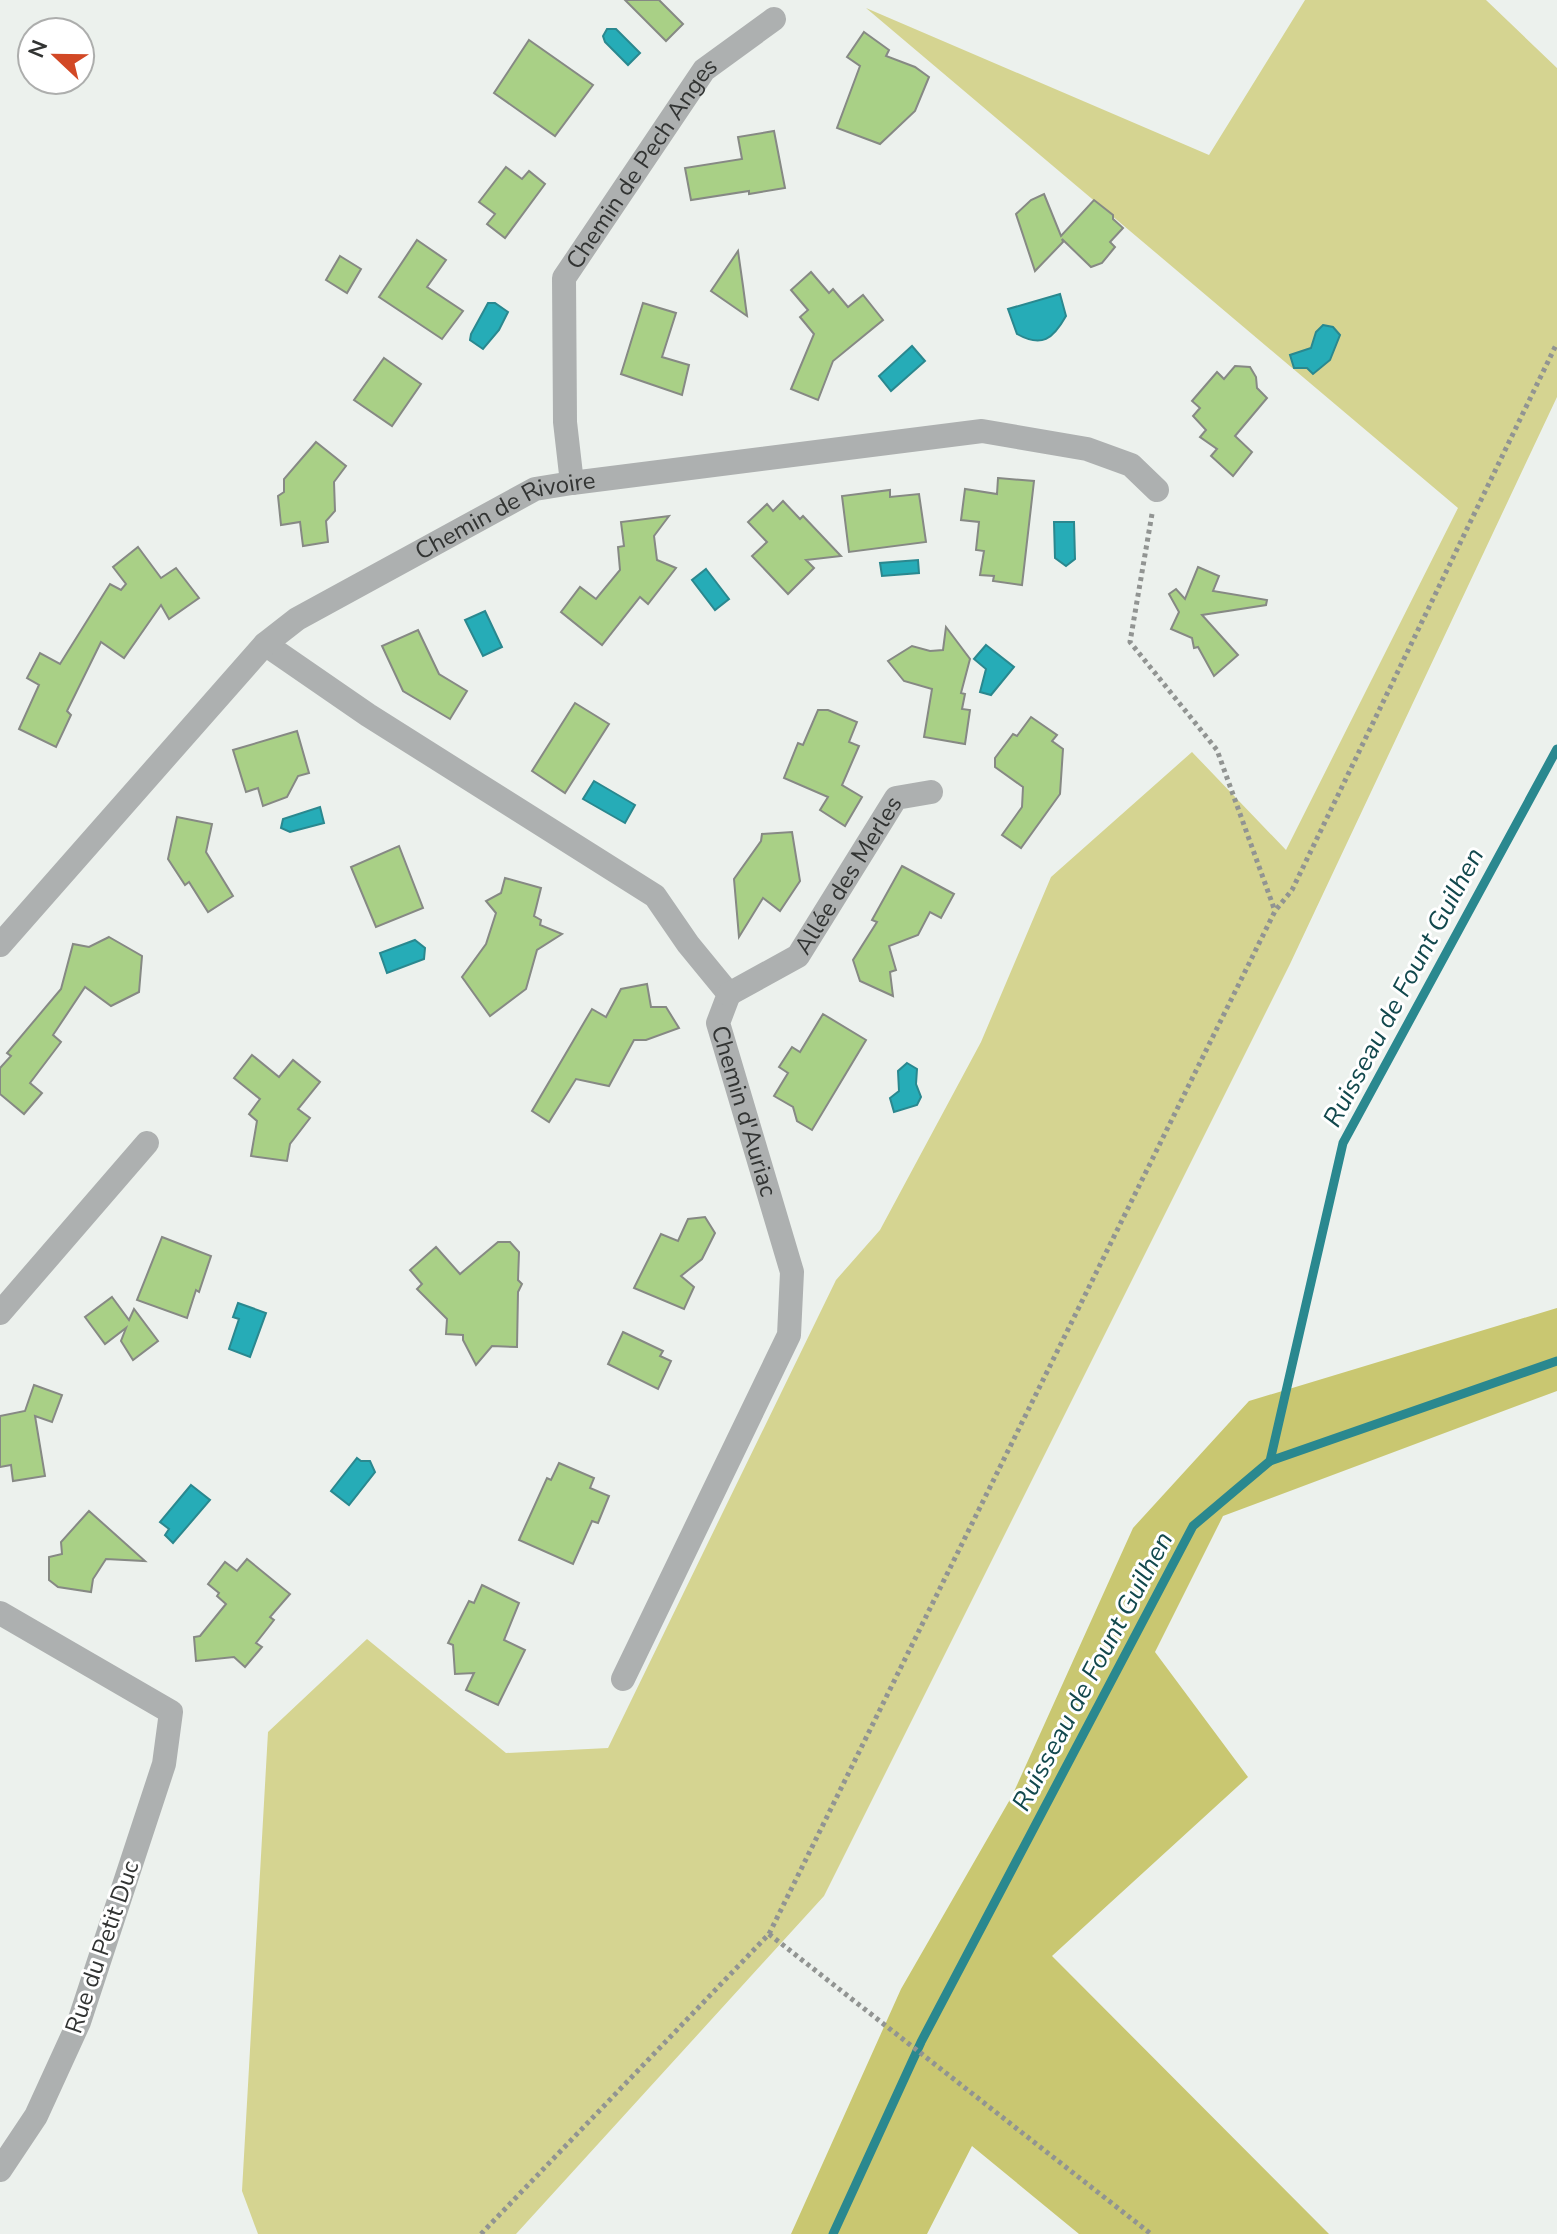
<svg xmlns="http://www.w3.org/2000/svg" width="1557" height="2234" viewBox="0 0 1557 2234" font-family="'Nunito Sans',sans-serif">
<rect width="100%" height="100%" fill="#ecf1ed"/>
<polygon fill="#d5d491" points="1305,0 1486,0 1557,68 1557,397 1290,964 824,1896 516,2234 258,2234 242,2191 268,1732 367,1639 506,1753 608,1748 836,1280 880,1230 981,1042 1051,877 1192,752 1286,850 1458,508 866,8 1209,155"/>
<polygon fill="#c9c771" points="1557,1308 1557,1391 1223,1516 1155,1652 1248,1777 1052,1956 1329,2234 1079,2234 972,2146 927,2234 791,2234 901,1989 1012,1796 1133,1528 1249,1401"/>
<g fill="#26acb7" stroke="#2a888f" stroke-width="2">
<polygon points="607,29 616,29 640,53 628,65 605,42 603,36"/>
<path d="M 1060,294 L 1066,316 C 1053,339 1042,348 1017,334 L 1008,309 Z"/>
<polygon points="488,303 495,303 508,312 499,330 483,349 470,340 471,334"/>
<polygon points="1323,325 1333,327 1340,335 1330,360 1313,374 1307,368 1294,368 1290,355 1311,348 1316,332"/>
<polygon points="912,346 925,361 891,391 879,376"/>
<polygon points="1054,522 1074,522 1075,559 1066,566 1055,558"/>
<polygon points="918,560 919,573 882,576 880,563"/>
<polygon points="706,569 729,599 715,610 692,580"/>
<polygon points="485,611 502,647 483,656 465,620"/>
<polygon points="986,645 1014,667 991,695 980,692 986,669 974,659"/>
<polygon points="594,781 635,805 625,823 583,799"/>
<polygon points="320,807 324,823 290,832 281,828 283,819"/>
<polygon points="415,940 425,948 424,959 387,973 380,953"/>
<polygon points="907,1063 917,1069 916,1084 921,1097 917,1105 894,1112 890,1098 899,1091 898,1071"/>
<polygon points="238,1303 266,1313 250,1357 229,1349 239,1319 233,1317"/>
<polygon points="357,1458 361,1461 370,1461 375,1472 349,1505 331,1491"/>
<polygon points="191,1485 210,1500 173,1543 165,1535 169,1529 160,1522"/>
</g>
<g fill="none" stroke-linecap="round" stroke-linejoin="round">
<g stroke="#2a888f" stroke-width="9">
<polyline points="1270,1461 1557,1361"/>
<polyline points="833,2234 921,2042 1193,1526 1270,1461 1343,1143 1557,749"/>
</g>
</g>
<g fill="#a9d086" stroke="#868984" stroke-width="2">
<polygon points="625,0 659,0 683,24 666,41"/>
<polygon points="864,32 889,50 886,56 915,67 929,77 915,111 880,144 837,128 860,66 847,57"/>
<polygon points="529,40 593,85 555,136 494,93"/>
<polygon points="774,131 785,188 749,194 749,191 691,200 685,168 742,159 738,137"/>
<polygon points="506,167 522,179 529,171 545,184 505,238 487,224 495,214 479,202"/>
<polygon points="1044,194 1061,236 1094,200 1113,215 1113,219 1123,228 1110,242 1115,247 1102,263 1091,267 1062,239 1063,242 1035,271 1016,214 1031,200"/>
<polygon points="417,240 446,260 427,287 463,311 442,339 379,297"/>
<polygon points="738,251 743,286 747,316 711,291"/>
<polygon points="340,256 361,269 347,293 326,280"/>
<polygon points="811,272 829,293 833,289 848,307 863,295 883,320 833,361 818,400 791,389 814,334 800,317 808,310 791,290"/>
<polygon points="643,303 676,313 662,357 689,365 682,395 621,374"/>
<polygon points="384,358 421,384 392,426 354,400"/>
<polygon points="1235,366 1250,367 1256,377 1257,388 1267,398 1235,436 1252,452 1233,476 1211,456 1217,449 1200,437 1206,430 1193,416 1200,408 1192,401 1217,372 1224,379"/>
<polygon points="316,442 346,466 334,482 335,511 326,521 328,542 303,546 300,522 281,525 278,496 284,492 284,479"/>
<polygon points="998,478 1034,481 1022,585 993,581 994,576 980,575 984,551 976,550 979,522 961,520 965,489 997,494"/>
<polygon points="890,490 890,497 919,494 926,542 849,552 842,496"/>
<polygon points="783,501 800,519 803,516 841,556 806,560 814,568 788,594 752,556 767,542 748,522 767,504 773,511"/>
<polygon points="669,516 654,536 657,560 676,568 648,604 640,597 602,645 561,612 580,587 596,599 620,570 618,547 624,546 621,522"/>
<polygon points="138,547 161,578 176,568 199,598 169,619 161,605 124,658 101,642 67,711 71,715 56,747 19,729 39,685 27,678 40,653 60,664 110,584 121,590 126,584 113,567"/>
<polygon points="1198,567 1219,576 1213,591 1267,600 1266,605 1202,615 1238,655 1214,676 1198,647 1194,648 1192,638 1171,629 1179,612 1169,594 1176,589 1185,599"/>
<polygon points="946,627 970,659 961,693 965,694 962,709 970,710 965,744 924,737 932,689 904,681 888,661 912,646 930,651 943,650"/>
<polygon points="418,630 439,674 467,691 450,719 403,691 382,646"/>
<polygon points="575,703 609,724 565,793 532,771"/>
<polygon points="818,710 828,710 857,722 849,742 859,746 842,785 862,797 845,826 820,810 828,797 784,778 798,743 803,745"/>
<polygon points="1031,717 1057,735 1052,741 1063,749 1060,794 1021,848 1002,835 1022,807 1023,787 995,767 995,758 1013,734 1017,736"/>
<polygon points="297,731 309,773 298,776 287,797 263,806 258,788 246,792 233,750"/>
<polygon points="177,817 212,824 206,852 233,896 208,912 189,882 185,885 168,859"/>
<polygon points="792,832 800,881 780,911 763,898 739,937 734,879 761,841 762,834"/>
<polygon points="399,846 423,908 376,927 351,867"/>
<polygon points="902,866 954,894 941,918 930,912 918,935 889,946 896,970 890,972 893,996 860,981 853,960 877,922 872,920"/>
<polygon points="505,878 541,888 534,916 541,920 540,925 562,934 537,950 526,989 490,1016 462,977 486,944 496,913 486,901 501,893"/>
<polygon points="109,937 142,956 139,992 111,1006 85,987 53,1035 61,1042 30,1083 42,1093 24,1114 0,1094 0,1068 11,1056 7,1053 61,989 73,944 89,947"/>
<polygon points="647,984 651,1007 666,1007 679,1028 646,1040 634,1040 609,1086 576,1079 549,1122 532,1111 592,1009 606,1017 621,989"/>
<polygon points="823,1014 866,1040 812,1130 797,1121 793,1107 774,1096 788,1073 779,1067 792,1047 800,1052"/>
<polygon points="252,1055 279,1077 293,1060 320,1082 298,1109 310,1118 290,1144 287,1161 251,1156 257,1121 249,1114 260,1099 234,1078"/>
<polygon points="705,1217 715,1233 702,1259 681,1276 694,1287 684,1309 634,1288 661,1234 678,1241 688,1219"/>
<polygon points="162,1237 211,1256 199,1292 196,1290 187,1318 137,1300"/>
<polygon points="498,1242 510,1242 519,1252 518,1280 522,1284 518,1292 517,1347 492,1346 476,1365 463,1340 463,1335 446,1334 447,1319 417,1289 422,1284 410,1270 436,1247 460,1274"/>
<polygon points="112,1297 129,1320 134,1309 158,1341 133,1360 121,1341 126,1328 105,1344 85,1317"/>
<polygon points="623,1332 663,1351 660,1356 671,1361 658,1389 608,1364"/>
<polygon points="34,1385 62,1395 52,1422 35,1416 45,1476 13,1481 11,1465 0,1467 0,1416 25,1411"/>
<polygon points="559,1463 594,1478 590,1488 609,1496 598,1523 592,1521 573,1564 519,1540 547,1478 551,1480"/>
<polygon points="89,1511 145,1561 106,1559 93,1579 91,1592 58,1587 49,1580 49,1557 62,1554 61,1542"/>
<polygon points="247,1559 290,1594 270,1617 274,1620 256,1643 262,1647 245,1667 234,1657 196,1661 194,1637 200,1636 226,1604 217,1596 219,1593 208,1584 225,1562 237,1571"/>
<polygon points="482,1585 519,1603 504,1640 525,1650 498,1705 466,1690 474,1673 455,1674 453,1645 448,1643 469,1601 474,1603"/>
</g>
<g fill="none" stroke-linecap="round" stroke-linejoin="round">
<g stroke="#919492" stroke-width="5" stroke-dasharray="4 4" stroke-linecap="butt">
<polyline points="1152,514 1130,642 1217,750 1275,911"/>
<polyline points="769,1934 1151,2234"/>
<polyline points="481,2234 769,1934 1275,911 1292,890 1557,343"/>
</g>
<g stroke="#adb0b0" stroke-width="24">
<path id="s1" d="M 572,483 L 565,422 L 564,278 L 704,70 L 774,19"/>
<path id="s2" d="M 265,644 L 368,715 L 655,896 L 688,944 L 729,994 L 718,1023 L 792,1272 L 789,1335 L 623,1679"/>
<path id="s3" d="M 0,945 L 265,644 L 297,619 L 535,489 L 572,483 L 982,431 L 1087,449 L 1131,465 L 1157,490"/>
<path id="s4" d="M 729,994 L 798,956 L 896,798 L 931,792"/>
<polyline points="0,1313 147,1143"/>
<polyline points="0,1613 171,1712 164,1764 79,2022 36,2116 0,2170"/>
</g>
</g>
<g text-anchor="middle" stroke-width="6" stroke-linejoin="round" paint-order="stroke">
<g font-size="24" fill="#323433" stroke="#fff">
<text dy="8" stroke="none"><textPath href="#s1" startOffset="344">Chemin de Pech Anges</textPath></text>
<text dy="8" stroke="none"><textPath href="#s3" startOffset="676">Chemin de Rivoire</textPath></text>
<text dy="8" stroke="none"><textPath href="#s4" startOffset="174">Allée des Merles</textPath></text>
<text dy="8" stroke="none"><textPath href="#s2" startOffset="710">Chemin d'Auriac</textPath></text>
<text transform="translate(102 1947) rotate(-71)" y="8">Rue du Petit Duc</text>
</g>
<g font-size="26" font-style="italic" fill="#12484d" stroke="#fff">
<text transform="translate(1403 987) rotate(-62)" y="9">Ruisseau de Fount Guilhen</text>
<text transform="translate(1092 1671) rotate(-62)" y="9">Ruisseau de Fount Guilhen</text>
</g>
</g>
<g transform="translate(56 56) rotate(292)"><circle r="38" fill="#ffffff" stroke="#adaead" stroke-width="2"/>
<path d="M0-6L14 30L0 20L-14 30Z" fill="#d24825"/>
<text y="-12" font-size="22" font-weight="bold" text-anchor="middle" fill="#323433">N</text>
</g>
</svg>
